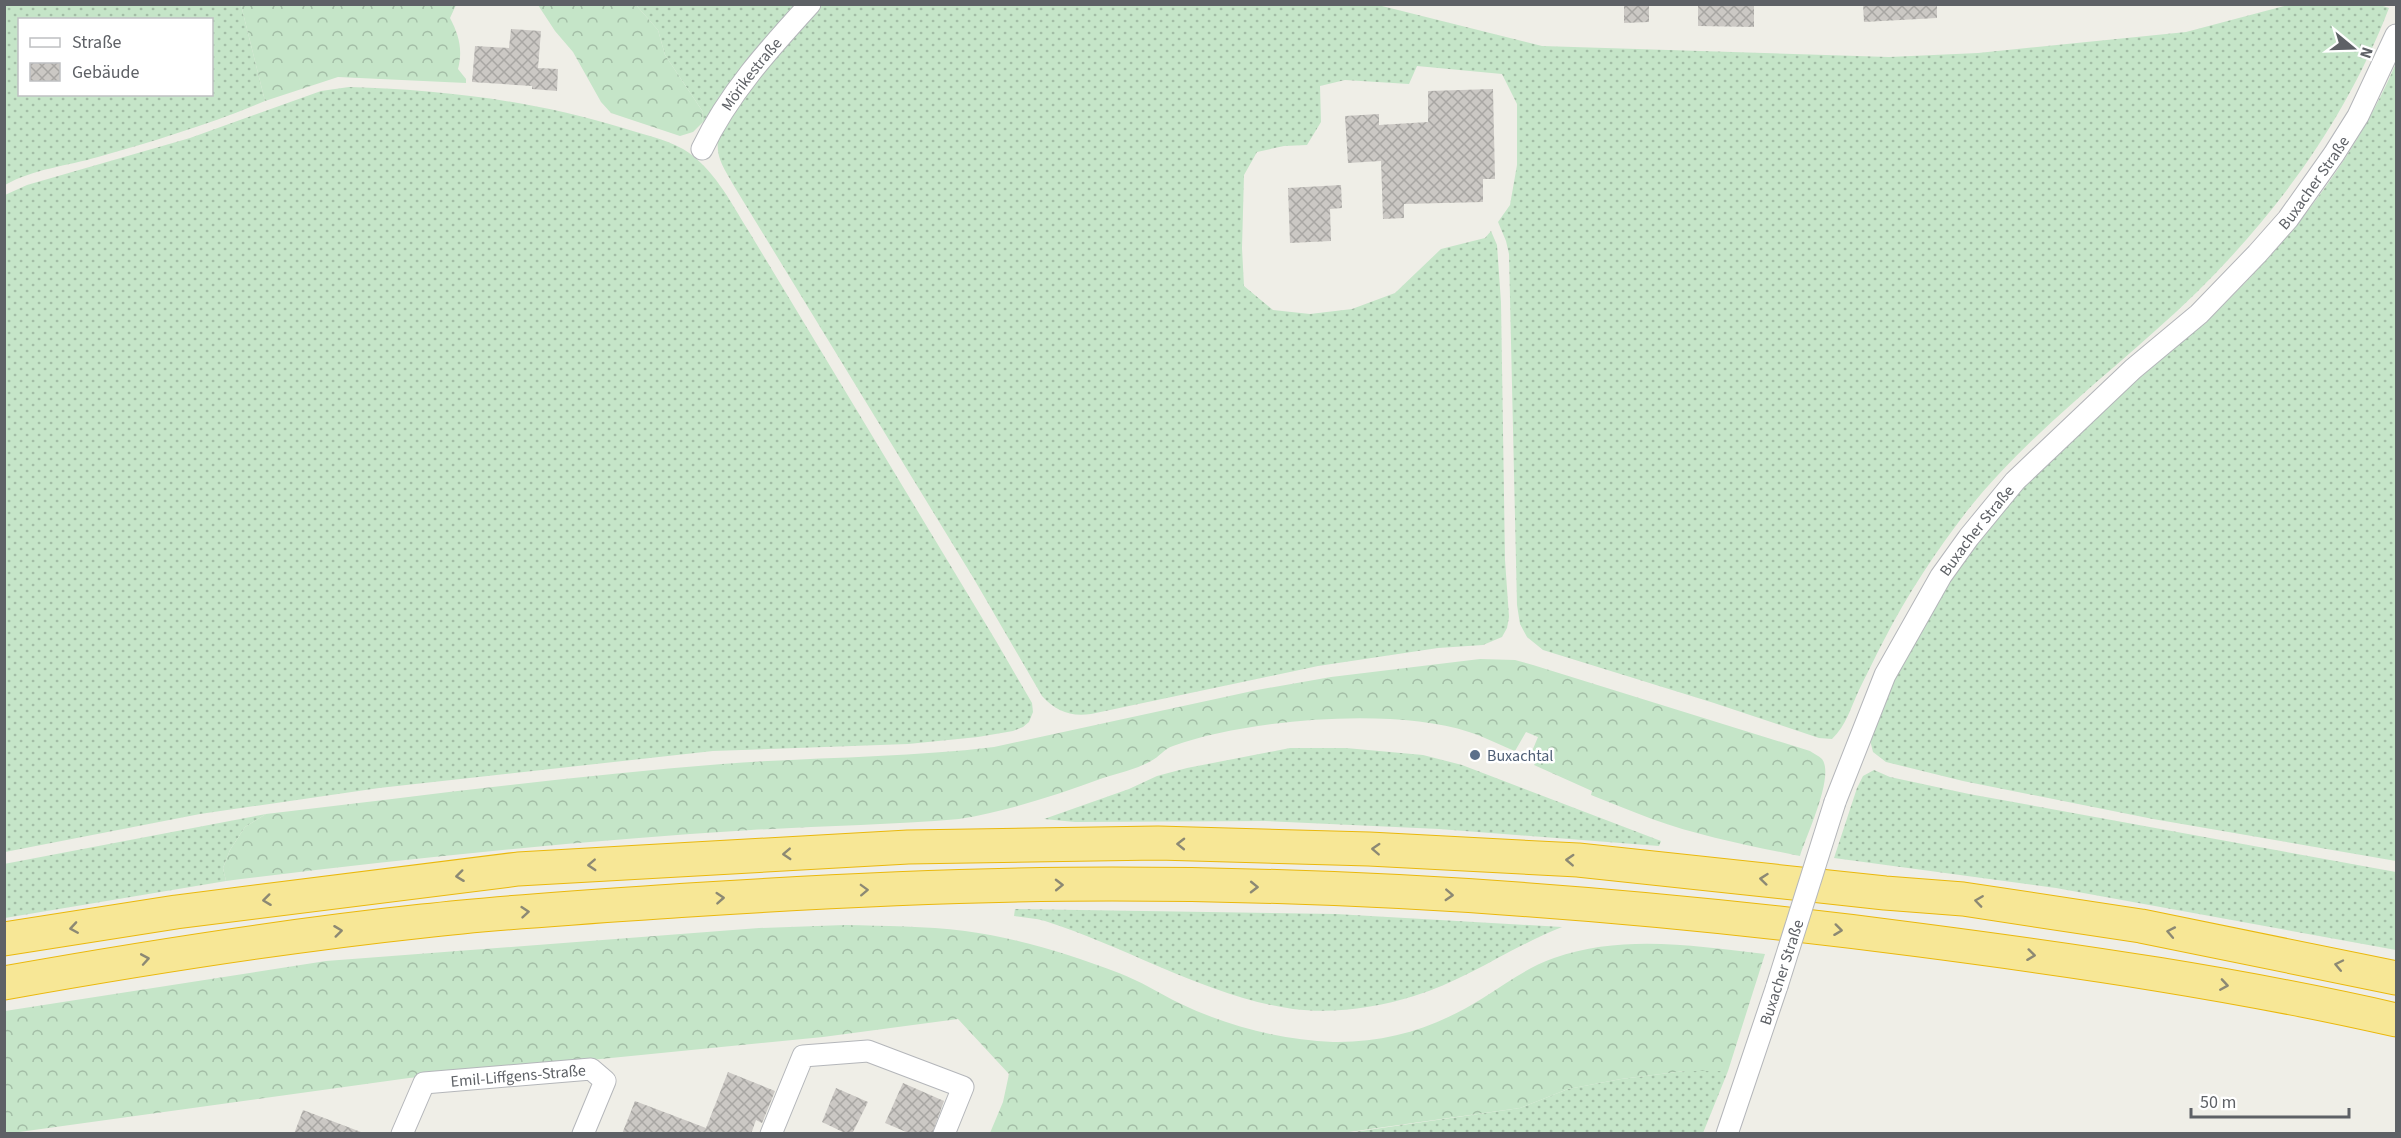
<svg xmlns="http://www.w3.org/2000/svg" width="2401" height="1138" viewBox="0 0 2401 1138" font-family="'Source Sans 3',sans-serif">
<defs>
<pattern id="grass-dots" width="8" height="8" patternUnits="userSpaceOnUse" patternTransform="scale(1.5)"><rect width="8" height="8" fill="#c5e5c8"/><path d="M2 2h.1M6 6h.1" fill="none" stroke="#a3bda6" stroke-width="1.8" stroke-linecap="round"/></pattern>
<pattern id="forest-crowns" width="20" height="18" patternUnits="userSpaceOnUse" patternTransform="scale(1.5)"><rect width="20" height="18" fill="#c5e5c8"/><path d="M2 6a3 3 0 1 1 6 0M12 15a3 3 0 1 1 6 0" fill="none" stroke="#a3bda6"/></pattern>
<pattern id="building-cross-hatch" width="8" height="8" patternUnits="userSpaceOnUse" patternTransform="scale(1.5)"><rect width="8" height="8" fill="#cbc8c4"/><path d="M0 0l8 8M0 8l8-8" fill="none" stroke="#a8a6a3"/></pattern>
</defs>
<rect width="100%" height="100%" fill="#efeee7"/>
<g fill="url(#grass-dots)" fill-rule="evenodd">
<path d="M 1374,4 L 1542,46 L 1889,57 L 1978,53 L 2186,32 L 2288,5 L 2377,4 L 2389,8 C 2347,117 2280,210 2197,292 C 2121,366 2034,427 1967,511 C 1936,551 1907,595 1884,640 C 1875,657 1867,674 1859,690 C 1851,707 1846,726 1832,739 L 1819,738 L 1714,703 L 1543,650 L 1527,637 L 1520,624 L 1517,605 L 1509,254 L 1506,241 L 1498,222 L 1510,205 L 1517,165 L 1517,104 L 1502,74 L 1417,66 L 1409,84 L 1345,80 L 1320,86 L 1321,122 L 1307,145 L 1284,146 L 1257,152 L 1244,175 L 1242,248 L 1244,286 L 1273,310 L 1310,314 L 1352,309 L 1395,293 L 1441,249 L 1485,238 L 1491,231 L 1497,245 L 1501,302 L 1505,560 L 1509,617 L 1507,628 L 1502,637 L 1483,645 L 1438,648 L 1318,666 L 1091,714 C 1070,717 1056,711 1042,696 L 974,579 L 734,186 C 720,162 713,153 721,125 L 816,5 Z"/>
<path d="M 5,5 L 241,5 L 265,101 C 211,124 154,141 98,157 C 67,166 33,169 5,185 ZM 20,20 L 212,20 L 212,94 L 20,94 Z"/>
<polygon points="636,5 803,5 710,117 702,123 703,112 665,55 658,30"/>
<path d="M 2396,63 L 2396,861 L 2153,819 L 1963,781 L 1886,762 L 1873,752 L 1870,740 C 1895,665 1948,572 2000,513 C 2049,457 2105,408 2161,359 C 2184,339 2208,320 2229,299 C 2297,232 2359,151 2396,63 Z"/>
<path d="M 349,87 C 444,90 531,100 623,128 C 642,134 665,139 683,149 C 713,167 730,201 748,230 L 996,641 L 1032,703 L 1033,712 L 1029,722 L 1023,727 L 1013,731 L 978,737 L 908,744 L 713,751 L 379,788 L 200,814 L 5,852 L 5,195 L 27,185 L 190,138 L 321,91 Z"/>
<polygon points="1346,748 1423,755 1462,765 1661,841 1659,846 1439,829 1265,821 1075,822 1044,819 1129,789 1157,776 1187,768 1290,748"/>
<polygon points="1874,770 1890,777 1969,794 2396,872 2396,950 2056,888 1834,858 1857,788 1863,776"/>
<polygon points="266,814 245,827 230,850 223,868 226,881 5,918 4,864"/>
<path d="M 1015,909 L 1336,914 L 1562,927 C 1511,947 1467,980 1414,996 C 1375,1008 1333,1014 1293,1009 C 1208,997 1127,947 1045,921 C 1035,918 1024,918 1014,916 Z"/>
<polygon points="1685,1071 1728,1071 1703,1133 1340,1134 1520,1108 1568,1089 1621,1079"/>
</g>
<g fill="url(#forest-crowns)">
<path d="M 241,5 L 456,5 L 450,18 C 459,35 463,50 458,69 L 466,79 L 466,83 L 338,77 L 265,101 Z"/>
<polygon points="538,5 636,5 658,30 665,55 703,112 702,123 693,132 680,136 611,113 601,102 573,52 555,31"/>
<path d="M 1480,659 L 1515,660 L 1533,665 L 1810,751 C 1813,753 1819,756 1822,759 C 1835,776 1806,836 1800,856 C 1750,846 1699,836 1652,819 C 1631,811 1611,803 1591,795 L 1592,791 L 1534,765 L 1537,760 L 1530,756 L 1538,737 L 1526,732 L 1515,751 C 1500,745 1485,737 1469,732 C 1393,707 1248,719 1173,746 C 1164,749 1159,757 1151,761 C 1137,769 1119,773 1103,778 C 1056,795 1009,811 959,819 C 890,825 820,826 751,830 C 575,841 400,859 226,881 L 223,868 L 230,850 L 245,827 L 266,814 C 418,796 570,776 722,764 C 812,757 903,758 994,747 L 1257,690 L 1331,677 Z"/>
<path d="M 845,925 C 885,926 925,926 965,931 C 1018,938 1069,954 1119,973 C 1140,981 1159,993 1179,1003 C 1227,1026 1280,1040 1333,1042 C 1388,1043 1437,1027 1483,998 C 1507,983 1528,967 1554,958 C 1624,934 1694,946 1765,954 L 1728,1071 L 1685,1071 L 1621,1079 L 1568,1089 L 1520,1108 L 1342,1133 L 990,1133 L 1003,1102 L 1009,1074 L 958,1019 L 823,1037 L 409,1078 L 5,1134 L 5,1011 L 326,961 L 759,928 Z"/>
</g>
<g fill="url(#building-cross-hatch)">
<polygon points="1624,4 1649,4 1649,22 1624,23"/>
<polygon points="1698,4 1754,4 1754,27 1698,26"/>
<polygon points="1863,4 1937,4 1937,18 1864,22"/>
<polygon points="511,29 541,31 538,68 558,69 557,91 532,89 532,86 472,82 475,46 509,48"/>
<polygon points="1493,89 1495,179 1483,179 1483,202 1404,204 1404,218 1383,219 1381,161 1348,163 1345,116 1379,114 1379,125 1428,122 1428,91"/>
<polygon points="1341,185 1342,208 1330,209 1331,241 1290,243 1288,188"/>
<polygon points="728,1072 775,1091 762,1123 756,1120 751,1134 622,1134 635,1101 706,1128"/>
<polygon points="903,1083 944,1101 932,1134 911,1134 885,1123"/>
<polygon points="836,1088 868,1102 852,1134 847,1134 822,1122"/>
<polygon points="303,1110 361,1132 361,1134 294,1134"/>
</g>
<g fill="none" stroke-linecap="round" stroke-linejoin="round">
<g stroke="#b4b6ba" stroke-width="23">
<g id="street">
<path id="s1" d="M 702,149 C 728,94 769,49 810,4"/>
<path id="s2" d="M 1835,802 L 1885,675 L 1941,576 L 1969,537 L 2015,481 L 2133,369 L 2199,314 L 2257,254 L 2288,219 L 2334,154 L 2358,116 L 2396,35"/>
<path id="s3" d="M 402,1134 L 424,1083 L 591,1069 L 605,1081 L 583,1134"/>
<polyline points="771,1134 803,1056 868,1051 963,1087 944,1134"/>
<polyline points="1727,1134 1777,986"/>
</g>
</g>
<g stroke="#eab80c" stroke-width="35">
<g id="highway">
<polyline points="4,939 176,912 518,869 908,847 1158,843 1369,849 1578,860 1885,893 1963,899 2141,926 2396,978"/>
<path d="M 4,983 C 144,958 283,936 423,921 C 511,911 600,906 689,900 C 829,891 970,884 1112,884 C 1382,884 1652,905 1919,940 C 2080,961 2238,984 2396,1020"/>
</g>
</g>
<use href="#street" stroke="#fff" stroke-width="21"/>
<use href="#highway" stroke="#f7e796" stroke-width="33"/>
<g stroke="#b4b6ba" stroke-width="23" stroke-linecap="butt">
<polyline id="street-bridge" points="1777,986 1835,802"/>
</g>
<use href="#street-bridge" stroke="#fff" stroke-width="21"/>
</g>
<defs><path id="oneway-chevron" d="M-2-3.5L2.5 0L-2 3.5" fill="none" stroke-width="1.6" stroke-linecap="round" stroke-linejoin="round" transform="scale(1.5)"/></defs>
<g stroke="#8c8974">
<use href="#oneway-chevron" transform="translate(1181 844) rotate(-179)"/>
<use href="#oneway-chevron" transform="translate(1376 849) rotate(-177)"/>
<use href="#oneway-chevron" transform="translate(787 854) rotate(177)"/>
<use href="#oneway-chevron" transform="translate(1570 860) rotate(-177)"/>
<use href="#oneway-chevron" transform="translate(592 865) rotate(177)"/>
<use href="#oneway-chevron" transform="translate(460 876) rotate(173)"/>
<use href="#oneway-chevron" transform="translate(1764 879) rotate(-174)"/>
<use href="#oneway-chevron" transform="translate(1059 885) rotate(-1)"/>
<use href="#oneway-chevron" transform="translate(1254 887) rotate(1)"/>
<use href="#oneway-chevron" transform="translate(864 890) rotate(-2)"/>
<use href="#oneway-chevron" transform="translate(1449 895) rotate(3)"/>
<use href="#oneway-chevron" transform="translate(720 898) rotate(-4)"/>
<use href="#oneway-chevron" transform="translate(267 900) rotate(173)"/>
<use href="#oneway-chevron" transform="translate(1979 901) rotate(-172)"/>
<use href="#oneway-chevron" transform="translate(525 912) rotate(-5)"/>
<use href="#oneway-chevron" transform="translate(74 928) rotate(171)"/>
<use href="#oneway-chevron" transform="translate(1838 930) rotate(7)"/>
<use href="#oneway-chevron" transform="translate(338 931) rotate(-7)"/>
<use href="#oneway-chevron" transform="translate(2171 932) rotate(-169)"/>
<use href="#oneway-chevron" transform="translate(2031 955) rotate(7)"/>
<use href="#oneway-chevron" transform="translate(145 959) rotate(-10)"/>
<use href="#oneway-chevron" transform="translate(2339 965) rotate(-168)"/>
<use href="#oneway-chevron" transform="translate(2224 985) rotate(9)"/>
</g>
<circle fill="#5c6f8a" stroke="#fff" stroke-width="2" cx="1475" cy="755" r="6"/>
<g text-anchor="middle" stroke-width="5" stroke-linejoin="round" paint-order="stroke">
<g font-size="16" fill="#5e6166" stroke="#fff">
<text dy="6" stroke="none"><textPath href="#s1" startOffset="90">Mörikestraße</textPath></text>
<text dy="6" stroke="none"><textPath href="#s2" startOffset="794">Buxacher Straße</textPath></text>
<text dy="6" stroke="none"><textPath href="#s2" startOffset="308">Buxacher Straße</textPath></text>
<text transform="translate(1781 972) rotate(-72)" y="6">Buxacher Straße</text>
<text dy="6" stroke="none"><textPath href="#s3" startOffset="150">Emil-Liffgens-Straße</textPath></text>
</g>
<g font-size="16" fill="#4e5e75" stroke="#fff" text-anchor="start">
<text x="1487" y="761">Buxachtal</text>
</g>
</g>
<rect width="2401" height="1138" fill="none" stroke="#5e6166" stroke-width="12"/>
<rect x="18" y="18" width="195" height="78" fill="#ffffff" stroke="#bfc0c2" stroke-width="1.5"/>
<rect x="30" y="38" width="30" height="9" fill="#ffffff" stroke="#bfc0c2" stroke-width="1.5"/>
<text x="72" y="48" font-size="18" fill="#5e6166">Straße</text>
<rect x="30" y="63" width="30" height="18" fill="url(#building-cross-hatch)" stroke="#bfc0c2" stroke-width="1.5"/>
<text x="72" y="78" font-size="18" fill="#5e6166">Gebäude</text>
<g transform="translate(2353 48) rotate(109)" stroke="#ffffff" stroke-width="4.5" paint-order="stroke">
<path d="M0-4.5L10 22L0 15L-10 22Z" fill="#5e6166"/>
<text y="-9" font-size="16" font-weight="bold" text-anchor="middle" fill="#5e6166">N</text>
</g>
<path d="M2191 1108v9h158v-9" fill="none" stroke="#5e6166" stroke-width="3"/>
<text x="2200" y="1108" font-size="18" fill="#5e6166" stroke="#ffffff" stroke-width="4.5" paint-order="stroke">50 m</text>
</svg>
